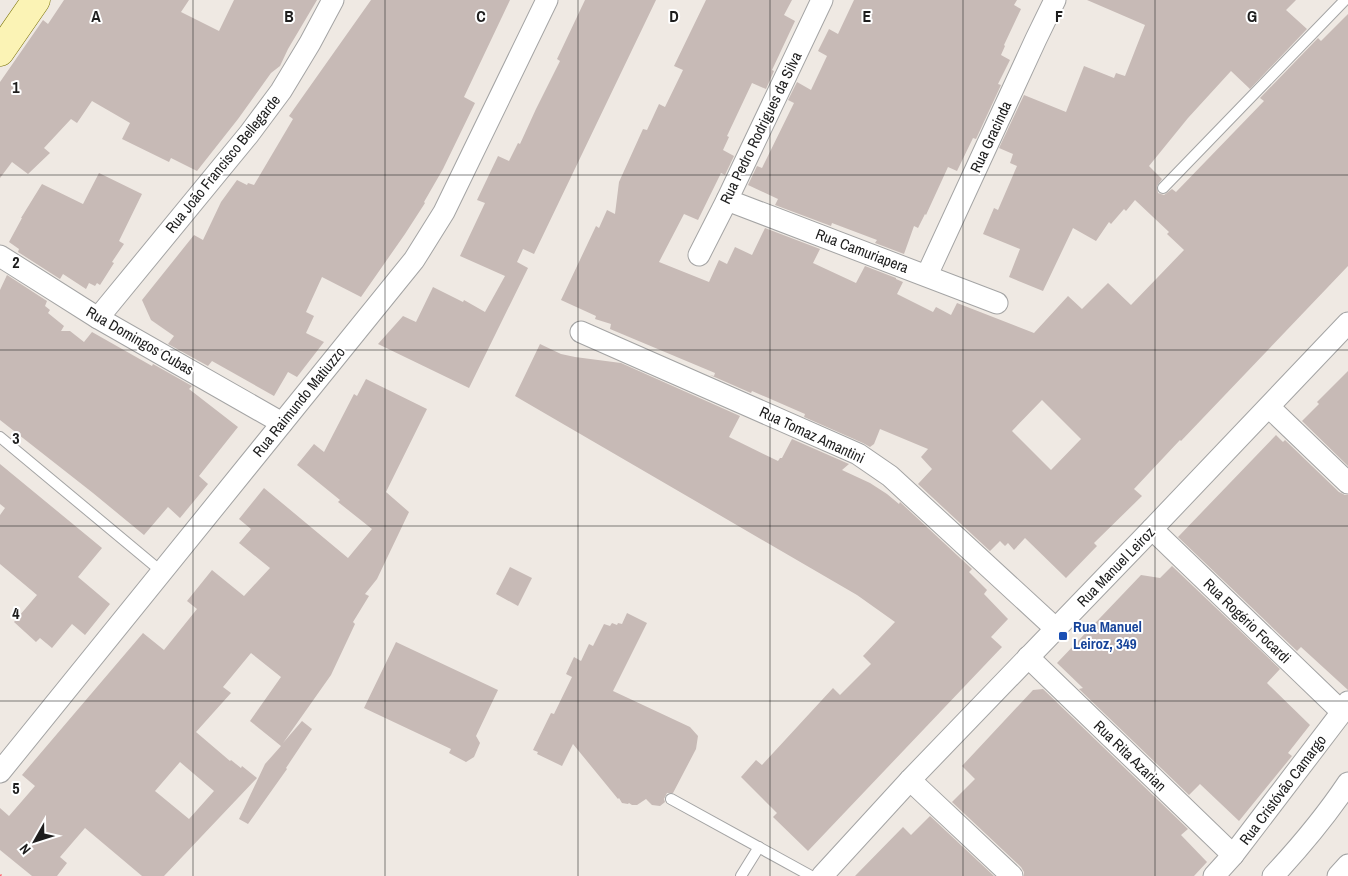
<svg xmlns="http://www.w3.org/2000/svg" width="1348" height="876" viewBox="0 0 1348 876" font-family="'Archivo Narrow',sans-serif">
<rect width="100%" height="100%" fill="#efe9e3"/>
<g fill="#c7bab6" fill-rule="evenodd">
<polygon points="64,0 189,0 181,12 219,31 234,0 317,0 288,49 280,66 271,73 238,119 197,171 171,158 169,162 122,139 130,123 92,101 77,123 71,119 44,148 50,153 28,174 12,162 0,178 0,82 43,20 48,24"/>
<polygon points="371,0 510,0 464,97 475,103 443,169 424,202 425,203 405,234 361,297 322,277 306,312 314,316 306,333 324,342 297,377 288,372 274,396 212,361 208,366 168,344 174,336 151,320 142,300 194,235 203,240 221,202 237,180 247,185 248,183 254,185 293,119 289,116"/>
<polygon points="585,0 656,0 534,254 523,249 517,262 528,268 469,388 378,344 403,316 416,322 433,287 463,302 464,300 485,312 505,276 460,256 485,203 477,200 498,156 509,161 518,143 520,144 536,109 560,61 557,59"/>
<path d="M 706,0 L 792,0 L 784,15 L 795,21 L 772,70 L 774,71 L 766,89 L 752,83 L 727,136 L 729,137 L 723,150 L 734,156 L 725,175 L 721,173 L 698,220 L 684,214 L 659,262 L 709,282 L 719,260 L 727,264 L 735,247 L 752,255 L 765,228 L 820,249 L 813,263 L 856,283 L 865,266 L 896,278 L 896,279 L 903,282 L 897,294 L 933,312 L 936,307 L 951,315 L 957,303 L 1034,333 L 1068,296 L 1082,309 L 1108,283 L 1131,305 L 1184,250 L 1167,234 L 1169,232 L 1135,200 L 1126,211 L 1124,209 L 1111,224 L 1109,222 L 1096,241 L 1073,228 L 1043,291 L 1009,277 L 1020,249 L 983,234 L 994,208 L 998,210 L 1017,166 L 1010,163 L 1013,154 L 999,148 L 1024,95 L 1066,112 L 1084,66 L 1114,78 L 1116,73 L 1125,76 L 1145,25 L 1087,0 L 1296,0 L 1286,10 L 1307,29 L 1250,89 L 1231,71 L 1188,118 L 1149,166 L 1162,179 L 1157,186 L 1158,193 L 1164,195 L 1172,189 L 1176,192 L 1264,101 L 1260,98 L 1318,38 L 1321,41 L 1348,14 L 1348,266 L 1181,441 L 1180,440 L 1134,489 L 1142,496 L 1094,543 L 1097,546 L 1066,578 L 1025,538 L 1014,550 L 1008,543 L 1005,546 L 1000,541 L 990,551 L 918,484 L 932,469 L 921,457 L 928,449 L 880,429 L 874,444 L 870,447 L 863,443 L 804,417 L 805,414 L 752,391 L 751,393 L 710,375 L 714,376 L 715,373 L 610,329 L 611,324 L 595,319 L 596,316 L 561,300 L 596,226 L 599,228 L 607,210 L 615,214 L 619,182 L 643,129 L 647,130 L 659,104 L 665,107 L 683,70 L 674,66 ZM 1042,400 L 1081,439 L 1051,470 L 1012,431 Z"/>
<polygon points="854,0 1017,0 1014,5 1021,9 1004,45 1005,46 1001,55 1010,60 998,84 1001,85 976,139 973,138 957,171 948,167 926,215 925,214 918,228 914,226 904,254 875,243 877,240 832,223 831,226 775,205 778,199 748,185 757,166 762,168 794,103 788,100 797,82 811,90 827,56 818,51 829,29 838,34"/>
<polygon points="99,173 142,194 119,241 124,244 112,262 114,263 100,285 97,283 95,286 89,283 86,289 63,274 60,279 18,252 19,249 9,242 22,218 21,218 42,184 83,204"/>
<polygon points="7,275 47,301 45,306 50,310 48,313 64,326 61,331 70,331 84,342 92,332 152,366 153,364 192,386 189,389 238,427 199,476 208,484 180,518 168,507 144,535 93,493 0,420 0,290"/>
<polygon points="540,344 561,354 575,357 621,363 740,416 729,437 778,461 780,458 782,458 792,439 849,464 842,470 870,483 887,494 899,504 900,502 972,569 969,572 987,590 984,594 1008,619 991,637 1002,647 808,851 773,817 777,813 741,777 756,760 762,765 833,688 840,695 871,664 863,656 895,622 857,595 515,396"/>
<polygon points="1348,371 1348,466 1302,421 1319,404 1317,402"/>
<path d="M 366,379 L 427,409 L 386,492 L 409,512 L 377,579 L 365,594 L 369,596 L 353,622 L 355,624 L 331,675 L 283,743 L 302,721 L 312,729 L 286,768 L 287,769 L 248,824 L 239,819 L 265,764 L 281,746 L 250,721 L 281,677 L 251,653 L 223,687 L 231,693 L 196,732 L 230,761 L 231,760 L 241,768 L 242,766 L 257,778 L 164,876 L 142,876 L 85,828 L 60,857 L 67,863 L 57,876 L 32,876 L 0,850 L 0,808 L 9,816 L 35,786 L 22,775 L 143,633 L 164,650 L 197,609 L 187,601 L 212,570 L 244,596 L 270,568 L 239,543 L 251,529 L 239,519 L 264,488 L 348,558 L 372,529 L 338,502 L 340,500 L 297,465 L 314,444 L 324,452 L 354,394 L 357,396 ZM 180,762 L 214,791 L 189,819 L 155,791 Z"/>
<polygon points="1276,435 1283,442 1285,440 1339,492 1345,495 1348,495 1348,690 1301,647 1297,651 1178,537"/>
<polygon points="0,464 102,548 78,577 110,604 85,635 72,624 52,648 40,638 36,642 14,622 37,595 0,564 0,515 5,508 0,504"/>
<polygon points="1172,566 1280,669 1267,683 1310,725 1288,753 1292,756 1239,821 1200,784 1189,795 1079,689 1083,688 1057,663 1141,575 1160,578"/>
<polygon points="510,567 532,578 518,606 496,594"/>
<polygon points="627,613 647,623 613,691 690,727 698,736 696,749 673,793 667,793 664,799 665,802 660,806 652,805 646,799 637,805 632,805 629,803 628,804 622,803 619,798 618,799 573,744 562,766 537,754 538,752 533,750 551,713 554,714 572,677 566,674 574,657 581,661 589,644 593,646 604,624 610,626 612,623 617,625 618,623 622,624"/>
<polygon points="396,642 498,690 476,736 480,743 474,757 466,762 449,753 451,749 364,708"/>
<polygon points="1043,689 1188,829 1181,835 1207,862 1194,876 1024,876 1024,872 1021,867 952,802 975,779 962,766 1033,690"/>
<polygon points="930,816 994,876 855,876 903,827 911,835"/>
</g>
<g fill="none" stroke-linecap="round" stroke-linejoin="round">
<g stroke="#a4a4a4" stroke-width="12">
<g id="lane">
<polyline points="1163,188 1345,0"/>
<polyline points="0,437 162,572"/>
<polyline points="671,799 811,876"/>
<polyline points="741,876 759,847"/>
</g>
</g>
<g stroke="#a4a4a4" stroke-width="23">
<g id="street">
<polyline points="727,200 997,303"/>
<polyline points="699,255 727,200 822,0"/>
<polyline points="0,256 98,318 282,423"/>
<polyline points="927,275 1036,39 1055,0"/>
<polyline points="98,318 249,134 281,91 310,43 333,0"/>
<polyline points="581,332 858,454 890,476 1055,628"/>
<polyline points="1269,407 1348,483"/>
<polyline points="1152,529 1342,712"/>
<polyline points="1028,657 1233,855"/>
<polyline points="0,772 414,260 444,212 547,0"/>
<polyline points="910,780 1012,876"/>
<polyline points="822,876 910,780 1152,529 1348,323"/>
<polyline points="1214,876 1233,855 1342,712 1348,702"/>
<path d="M 1273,876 C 1300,847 1326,816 1348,783"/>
<polyline points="1338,876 1348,865"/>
</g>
</g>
<g stroke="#777002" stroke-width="29">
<polyline id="secondary" points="0,52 36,0"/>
</g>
<polyline stroke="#fd666f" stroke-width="3" stroke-dasharray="2.5 2.5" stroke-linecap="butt" points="0,875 1,876"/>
<use href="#lane" stroke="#fff" stroke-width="10"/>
<use href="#street" stroke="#fff" stroke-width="21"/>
<use href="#secondary" stroke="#fbf3b5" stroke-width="28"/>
</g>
<path fill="none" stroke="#1d1d1d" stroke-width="1" stroke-opacity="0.55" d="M 193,0 L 193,876M 385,0 L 385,876M 578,0 L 578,876M 770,0 L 770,876M 963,0 L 963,876M 1155,0 L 1155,876M 0,175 L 1348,175M 0,350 L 1348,350M 0,526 L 1348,526M 0,701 L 1348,701"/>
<rect fill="#1a4fb4" stroke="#fff" stroke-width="2" x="1058" y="631" width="10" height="10" rx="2.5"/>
<g text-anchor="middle" stroke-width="4" stroke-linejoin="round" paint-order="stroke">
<g font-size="15" fill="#1d1d1d" stroke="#fff">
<text transform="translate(761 128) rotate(-64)" y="5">Rua Pedro Rodrigues da Silva</text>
<text transform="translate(991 137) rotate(-65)" y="5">Rua Gracinda</text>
<text transform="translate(223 164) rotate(-51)" y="5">Rua João Francisco Bellegarde</text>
<text transform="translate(862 251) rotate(21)" y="5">Rua Camuriapera</text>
<text transform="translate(140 341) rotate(30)" y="5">Rua Domingos Cubas</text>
<text transform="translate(299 402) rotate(-51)" y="5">Rua Raimundo Matiuzzo</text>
<text transform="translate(812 435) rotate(25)" y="5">Rua Tomaz Amantini</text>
<text transform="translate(1116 567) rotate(-46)" y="5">Rua Manuel Leiroz</text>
<text transform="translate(1247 621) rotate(44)" y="5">Rua Rogério Focardi</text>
<text transform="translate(1130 756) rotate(44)" y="5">Rua Rita Azarian</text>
<text transform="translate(1283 790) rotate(-53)" y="5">Rua Cristóvão Camargo</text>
</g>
<g font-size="15" font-weight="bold" fill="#164399" stroke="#fff" text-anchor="start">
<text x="1073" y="632">Rua Manuel<tspan x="1073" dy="17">Leiroz, 349</tspan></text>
</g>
</g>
<g font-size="16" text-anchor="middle" font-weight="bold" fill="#1d1d1d" stroke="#fff" stroke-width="4" stroke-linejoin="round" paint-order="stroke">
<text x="96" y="22">A</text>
<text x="289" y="22">B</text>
<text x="481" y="22">C</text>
<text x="674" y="22">D</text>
<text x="867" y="22">E</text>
<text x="1059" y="22">F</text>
<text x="1252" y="22">G</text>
<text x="16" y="93">1</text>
<text x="16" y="268">2</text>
<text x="16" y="444">3</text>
<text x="16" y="619">4</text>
<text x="16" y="794">5</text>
</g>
<g transform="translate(35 841) rotate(231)" stroke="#ffffff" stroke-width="4" paint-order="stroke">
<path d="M0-4L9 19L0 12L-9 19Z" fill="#1d1d1d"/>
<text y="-8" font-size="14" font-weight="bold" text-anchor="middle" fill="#1d1d1d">N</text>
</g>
</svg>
